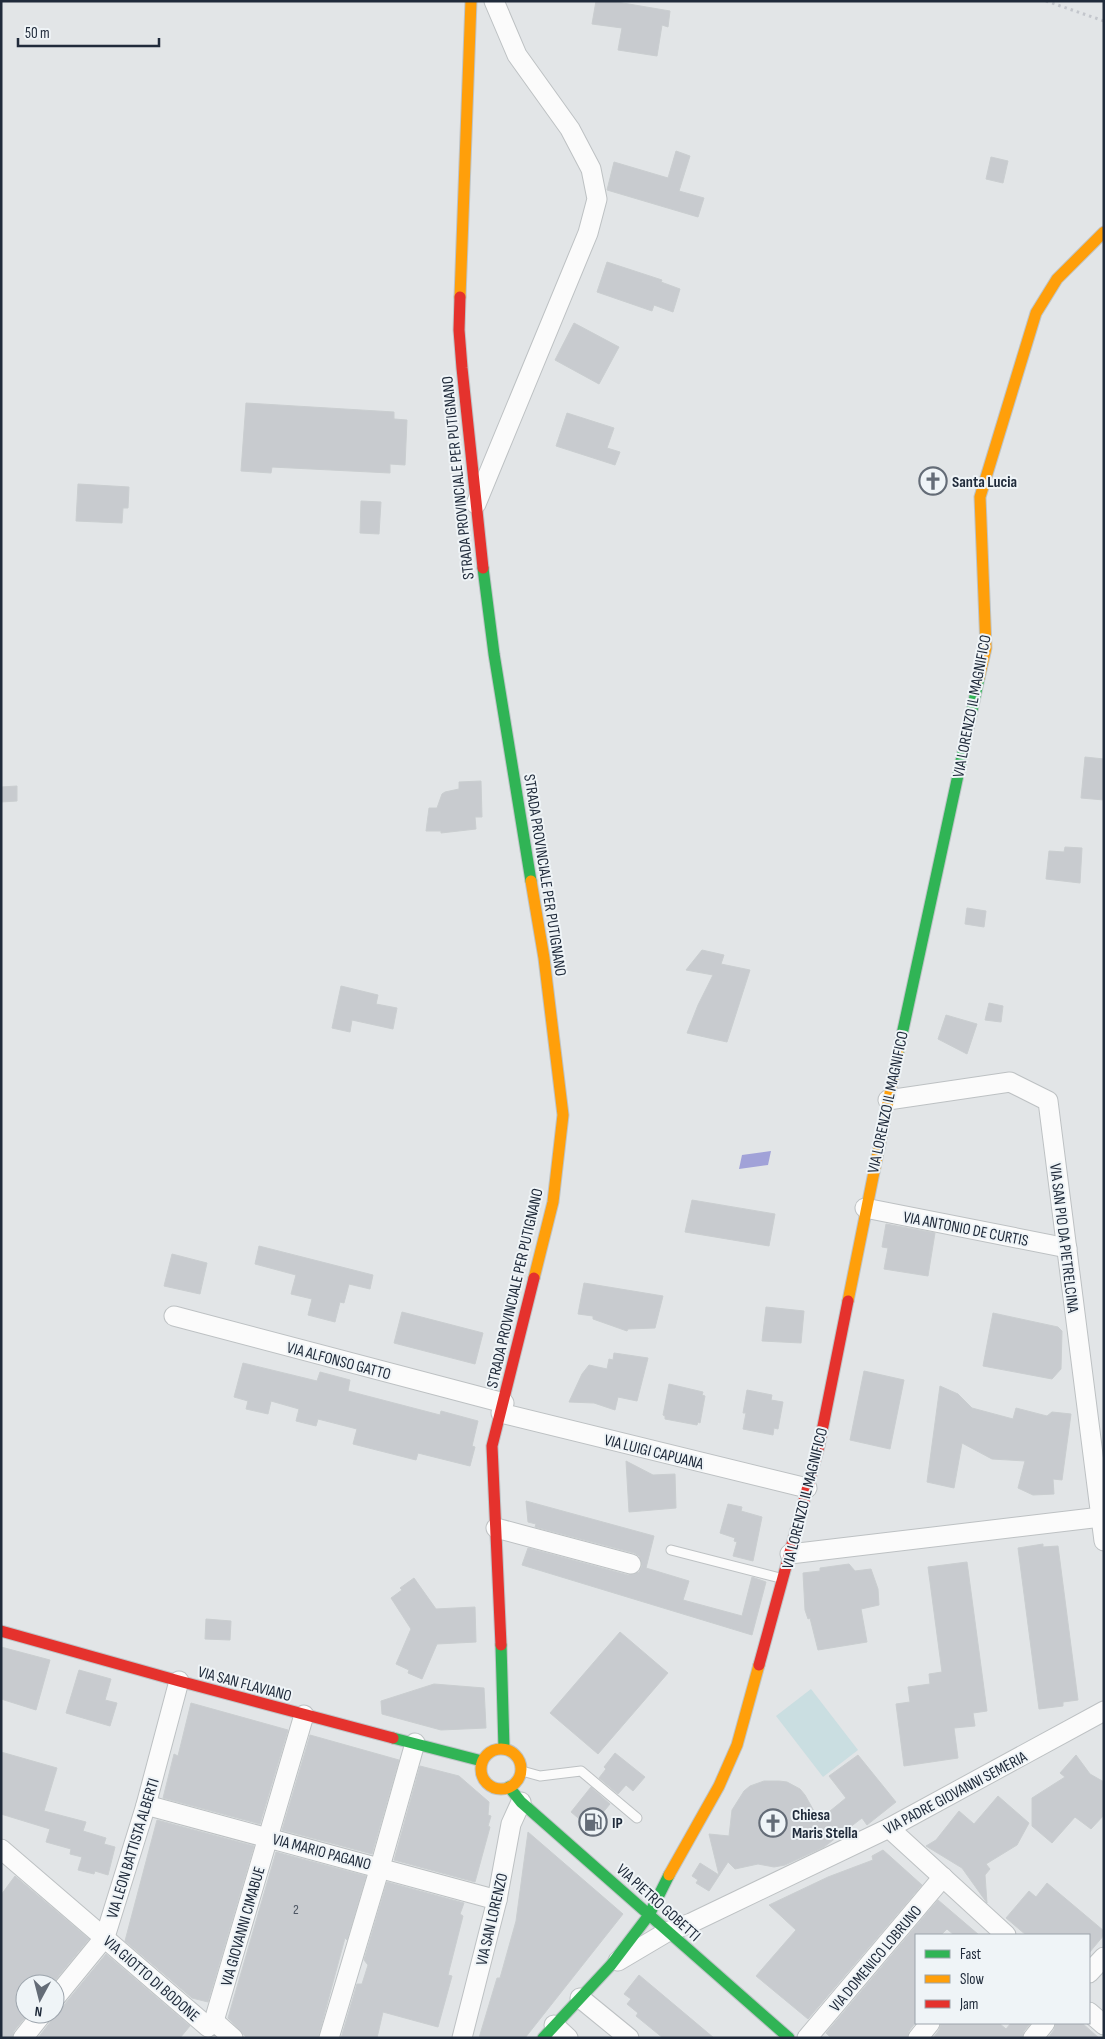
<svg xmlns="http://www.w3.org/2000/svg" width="1105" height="2039" viewBox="0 0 1105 2039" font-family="'Sofia Sans Condensed',sans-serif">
<rect width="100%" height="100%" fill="#e2e5e7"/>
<polygon fill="#cadee1" points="811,1689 858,1750 823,1777 776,1716"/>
<polygon fill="#a1a2d8" points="771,1151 768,1165 739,1169 742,1155"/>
<g fill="#c8cbcf" stroke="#caced0">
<polygon points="596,1 611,1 670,11 668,27 662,25 657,56 618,50 622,28 592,24"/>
<polygon points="676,151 690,156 679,191 704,198 698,217 607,190 614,162 668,178"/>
<polygon points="991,157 1008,161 1003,183 986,179"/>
<polygon points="607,262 662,280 661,282 680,289 673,312 654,305 652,311 597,292"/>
<polygon points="574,323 619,347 599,384 555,360"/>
<polygon points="246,403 394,412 394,419 407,420 405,465 390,464 390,473 272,467 271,473 241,471"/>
<polygon points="567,413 614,428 607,448 620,452 615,465 556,446"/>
<polygon points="78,484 129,487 128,508 123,508 122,523 76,521"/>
<polygon points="361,501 381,502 379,534 360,533"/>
<polygon points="1085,757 1104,759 1104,800 1081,798"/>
<polygon points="481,781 482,817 475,817 476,829 441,833 441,831 426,831 429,808 437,808 442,794 445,792 459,789 459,782"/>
<polygon points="17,786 17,801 1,802 1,787"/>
<polygon points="1065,847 1082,848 1080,883 1046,879 1049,851 1064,852"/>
<polygon points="967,908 986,911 984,927 965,924"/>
<polygon points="702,950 724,955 721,964 750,970 727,1042 687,1033 698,1005 713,975 686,970"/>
<polygon points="341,986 378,995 376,1004 397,1008 393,1029 352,1020 350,1032 332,1028"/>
<polygon points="989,1003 1003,1006 1001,1022 985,1020"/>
<polygon points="946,1015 977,1024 967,1054 938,1039"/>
<polygon points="692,1200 775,1214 769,1246 685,1232"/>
<polygon points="886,1224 935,1233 928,1276 884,1269 888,1248 882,1247"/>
<polygon points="259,1246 373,1275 370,1289 349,1284 344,1303 340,1302 335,1322 308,1315 312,1299 291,1294 296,1275 255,1264"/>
<polygon points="172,1254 207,1263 200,1294 164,1286"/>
<polygon points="584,1283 663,1296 655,1328 628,1329 627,1331 593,1319 593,1316 578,1314"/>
<polygon points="766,1307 804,1311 801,1343 762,1341"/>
<polygon points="402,1312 483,1333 475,1364 394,1343"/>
<polygon points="993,1313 1058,1327 1062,1331 1061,1369 1052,1379 983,1366"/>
<polygon points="614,1353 648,1358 637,1401 618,1397 615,1410 594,1403 569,1402 582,1374 589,1365 607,1369 609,1359 613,1360"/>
<polygon points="243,1363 317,1381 320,1372 350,1380 348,1391 440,1415 441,1411 478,1421 472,1446 475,1447 470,1466 418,1453 416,1460 353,1444 357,1429 318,1419 316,1426 296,1421 299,1409 271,1401 268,1414 246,1409 248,1401 234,1397"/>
<polygon points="864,1371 904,1380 890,1449 850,1440"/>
<polygon points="669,1384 703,1392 702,1395 705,1396 700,1423 698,1422 697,1425 665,1419 665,1416 663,1415"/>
<polygon points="940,1386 958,1394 972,1408 1013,1419 1016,1408 1047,1416 1052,1412 1071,1414 1062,1480 1053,1479 1054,1494 1033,1495 1018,1488 1025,1461 992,1459 962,1443 954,1488 927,1482"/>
<polygon points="747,1390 772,1395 771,1400 783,1402 778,1429 774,1428 773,1435 743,1429 746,1413 743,1413"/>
<polygon points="626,1461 653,1475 675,1474 676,1508 629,1512"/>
<polygon points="526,1501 654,1536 646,1568 689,1581 683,1600 742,1616 752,1577 766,1582 752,1635 522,1565 528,1548 628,1575 639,1572 642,1566 639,1556 634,1553 535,1527 536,1524 528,1522"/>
<polygon points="728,1504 742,1507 741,1511 762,1517 753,1561 733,1556 737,1542 734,1541 735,1538 720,1533"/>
<polygon points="1043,1544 1043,1547 1058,1546 1078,1700 1063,1702 1063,1706 1039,1709 1018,1548"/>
<polygon points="967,1562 987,1711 973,1713 975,1726 954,1728 958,1758 904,1766 896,1704 910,1702 908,1687 930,1684 929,1674 942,1672 928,1567"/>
<polygon points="849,1564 855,1571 871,1569 878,1589 879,1605 861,1609 867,1642 818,1650 810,1618 808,1619 805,1610 803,1573 820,1571 820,1568"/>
<polygon points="414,1578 436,1609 475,1607 476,1642 437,1644 422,1679 408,1673 409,1670 396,1664 411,1629 391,1598 402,1590 400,1588"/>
<polygon points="206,1619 231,1621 230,1640 205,1639"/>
<polygon points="620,1632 668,1673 598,1754 550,1713"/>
<polygon points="1,1647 50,1660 36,1710 1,1699"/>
<polygon points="79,1670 111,1679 105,1700 117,1703 110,1726 66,1713"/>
<polygon points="434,1684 484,1688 486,1728 441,1730 382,1714 381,1701"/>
<polygon points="191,1703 288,1730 260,1824 163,1798 174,1754 178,1756"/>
<polygon points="310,1735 399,1760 372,1854 282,1830"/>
<polygon points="1,1752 57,1768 44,1811 86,1822 83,1831 106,1838 104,1844 115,1847 108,1875 95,1871 94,1874 78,1870 82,1857 70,1854 71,1849 46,1842 50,1829 1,1814"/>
<polygon points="615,1753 645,1777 633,1791 626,1785 618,1794 599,1778 606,1769 604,1767"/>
<polygon points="858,1755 896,1802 867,1825 862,1818 824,1847 785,1865 774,1867 758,1864 735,1869 728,1862 709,1891 696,1883 698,1880 692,1876 700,1863 719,1875 709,1834 729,1836 732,1810 744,1791 750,1786 764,1781 779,1781 787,1782 800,1789 805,1795 819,1820 846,1798 829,1776"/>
<polygon points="1076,1755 1090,1774 1104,1782 1104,1815 1091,1829 1075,1817 1052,1843 1032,1826 1032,1798 1065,1777 1060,1773"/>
<polygon points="420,1766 459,1776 489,1802 488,1815 491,1816 488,1826 490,1827 475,1882 394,1860"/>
<polygon points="591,1787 610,1804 590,1828 571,1812"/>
<polygon points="998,1796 1029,1823 1017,1845 986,1864 990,1869 985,1875 987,1903 962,1868 926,1846 936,1840 959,1811 974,1824"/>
<polygon points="157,1820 254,1846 208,2002 192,1998 125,1941"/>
<polygon points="528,1832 623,1914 525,2038 479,2038 497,1978 500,1978 516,1921"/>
<polygon points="883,1850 922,1885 808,2019 756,1976 796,1930 769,1905 828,1877 873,1860 872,1856"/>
<polygon points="276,1852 366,1876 347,1940 345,1938 318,2038 247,2038 228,2018"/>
<polygon points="15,1876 89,1939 52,1984 25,1984 25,2014 28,2014 14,2031 12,2038 1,2038 1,1895"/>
<polygon points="387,1882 464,1903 460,1914 463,1916 448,1975 452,1976 438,2027 383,2012 377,2038 341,2038 357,1984 362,1984 368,1965 364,1960"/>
<polygon points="1047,1883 1104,1931 1104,1935 1089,1953 1089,1935 1026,1935 1006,1918 1029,1891 1036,1897"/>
<polygon points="938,1900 979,1935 954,1935 947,1929 941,1935 916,1935 916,2022 909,2031 907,2038 831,2038 826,2033"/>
<polygon points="106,1954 190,2026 180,2038 38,2038 51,2021 53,2014 55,2014 55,2009 64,2005"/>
<polygon points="639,1975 714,2038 663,2038 636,2016 638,2013 627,2004 631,1999 624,1994"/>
<polygon points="941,2023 999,2023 1006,2029 1011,2023 1031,2023 1024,2031 1022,2038 933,2038 939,2030"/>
<polygon points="1056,2023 1082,2023 1099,2038 1048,2038 1054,2030"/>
</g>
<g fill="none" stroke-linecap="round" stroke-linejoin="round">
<g stroke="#bdc1c3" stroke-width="11">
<g id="lane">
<polyline points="671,1550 780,1578"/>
<polyline points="522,1771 540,1776 581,1771 637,1818"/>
</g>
</g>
<g stroke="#bdc1c3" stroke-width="21">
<g id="street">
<polyline points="476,504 588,233 597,199 591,169 570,129 517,55 494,1"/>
<polyline points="888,1100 1010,1082 1048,1101 1104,1541"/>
<polyline points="865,1208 1067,1248"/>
<polyline points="174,1316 504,1403"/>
<polyline points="501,1413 807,1488"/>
<polyline points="496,1528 631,1564"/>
<polyline points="790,1554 1101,1517"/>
<polyline points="146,1805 497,1900"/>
<polyline points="889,1828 1006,1935"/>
<polyline points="1,1849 208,2027 214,2021 233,2038"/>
<polyline points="618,1961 667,1932 691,1923 889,1828 1104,1711"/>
<polyline points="1089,1973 1104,1957"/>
<polyline points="55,1998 105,1937 146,1805 179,1681"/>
<polyline points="580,1998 629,2038"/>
<polyline points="1089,2012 1104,2025"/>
<polyline points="214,2021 304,1715"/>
<polyline points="554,2025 568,2038"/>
<polyline points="23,2038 42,2014"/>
<polyline points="329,2038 380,1867 415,1743"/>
<polyline points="462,2038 497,1900 511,1824 521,1802"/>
<polyline points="807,2038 943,1877"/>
<polyline points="918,2038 930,2023"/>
<polyline points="1033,2038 1045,2023"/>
</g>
</g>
<g stroke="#bec4c7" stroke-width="13">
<g id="fast">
<polyline points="483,568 494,654 531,881"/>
<polyline points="898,1053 979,678"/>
<polyline points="501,1645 504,1748"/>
<polyline points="393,1738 482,1761"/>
<polyline points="509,1787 521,1802 789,2038"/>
<polyline points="543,2038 611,1965 649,1915 669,1875"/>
</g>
</g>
<g stroke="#bec4c7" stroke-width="13">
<g id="slow">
<polyline points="460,297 471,1"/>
<polyline points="979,678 986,648 980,497 1036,313 1057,279 1104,232"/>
<polyline points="531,881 544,958 563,1115 553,1202 534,1278"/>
<polyline points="848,1301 898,1053"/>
<circle cx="501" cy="1769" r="20"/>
<polyline points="669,1875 719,1786 737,1745 759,1665"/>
</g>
</g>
<g stroke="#bec4c7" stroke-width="13">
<g id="jam">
<polyline points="460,297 459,330 462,368 483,568"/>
<polyline points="1,1631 179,1681 393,1738"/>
<polyline points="501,1645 492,1446 534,1278"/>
<polyline points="759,1665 819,1446 848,1301"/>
</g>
</g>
<polyline stroke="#c3c6cc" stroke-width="3" stroke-dasharray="2.5 4" stroke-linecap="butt" points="1046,1 1104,21"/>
<use href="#lane" stroke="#fbfbfb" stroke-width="9"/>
<use href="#street" stroke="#fbfbfb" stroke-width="19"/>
<use href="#fast" stroke="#30b455" stroke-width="11"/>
<use href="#slow" stroke="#ff9f0a" stroke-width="11"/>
<use href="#jam" stroke="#e5322d" stroke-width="11"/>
</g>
<defs>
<g id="church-ring" transform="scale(1.4375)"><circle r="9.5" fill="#eff4f7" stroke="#646c77" stroke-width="1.5"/><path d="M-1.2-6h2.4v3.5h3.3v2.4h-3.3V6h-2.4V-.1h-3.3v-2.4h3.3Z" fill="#646c77"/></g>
<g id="fuel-ring" transform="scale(1.4375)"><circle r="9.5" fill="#eff4f7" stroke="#646c77" stroke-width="1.5"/><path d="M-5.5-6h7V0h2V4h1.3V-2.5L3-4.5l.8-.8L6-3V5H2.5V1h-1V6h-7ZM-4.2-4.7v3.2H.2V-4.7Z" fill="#646c77"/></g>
</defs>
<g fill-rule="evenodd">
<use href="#church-ring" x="933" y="481"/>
<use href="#fuel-ring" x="593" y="1822"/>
<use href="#church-ring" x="773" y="1823"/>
</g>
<g text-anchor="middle" stroke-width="4" stroke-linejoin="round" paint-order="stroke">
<g font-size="14" fill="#4c5562">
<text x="296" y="1914">2</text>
</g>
<g font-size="16" fill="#202b3b" stroke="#eff4f7">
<text transform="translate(457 478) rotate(-96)" y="6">STRADA PROVINCIALE PER PUTIGNANO</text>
<text transform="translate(971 706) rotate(-79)" y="6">VIA LORENZO IL MAGNIFICO</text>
<text transform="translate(546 875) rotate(81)" y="6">STRADA PROVINCIALE PER PUTIGNANO</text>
<text transform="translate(887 1102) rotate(-78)" y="6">VIA LORENZO IL MAGNIFICO</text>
<text transform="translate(966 1228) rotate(11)" y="6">VIA ANTONIO DE CURTIS</text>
<text transform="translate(1065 1238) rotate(83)" y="6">VIA SAN PIO DA PIETRELCINA</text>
<text transform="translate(514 1288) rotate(-77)" y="6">STRADA PROVINCIALE PER PUTIGNANO</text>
<text transform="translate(339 1360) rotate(15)" y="6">VIA ALFONSO GATTO</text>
<text transform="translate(654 1451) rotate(14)" y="6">VIA LUIGI CAPUANA</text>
<text transform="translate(804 1498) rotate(-76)" y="6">VIA LORENZO IL MAGNIFICO</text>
<text transform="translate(245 1683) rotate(15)" y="6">VIA SAN FLAVIANO</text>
<text transform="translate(955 1792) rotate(-28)" y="6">VIA PADRE GIOVANNI SEMERIA</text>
<text transform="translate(132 1848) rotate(-73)" y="6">VIA LEON BATTISTA ALBERTI</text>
<text transform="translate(322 1851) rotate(15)" y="6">VIA MARIO PAGANO</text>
<text transform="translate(659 1902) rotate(42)" y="6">VIA PIETRO GOBETTI</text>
<text transform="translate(491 1919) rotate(-77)" y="6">VIA SAN LORENZO</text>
<text transform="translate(242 1926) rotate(-74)" y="6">VIA GIOVANNI CIMABUE</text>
<text transform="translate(875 1958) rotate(-50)" y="6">VIA DOMENICO LOBRUNO</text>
<text transform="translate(152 1978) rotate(41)" y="6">VIA GIOTTO DI BODONE</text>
</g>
<g font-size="16" font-weight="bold" fill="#202b3b" stroke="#eff4f7" text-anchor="start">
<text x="952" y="487">Santa Lucia</text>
<text x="792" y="1820">Chiesa<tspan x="792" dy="18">Maris Stella</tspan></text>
<text x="612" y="1828">IP</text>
</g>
</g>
<rect width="1105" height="2039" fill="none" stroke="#202b3b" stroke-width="5"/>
<rect x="915" y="1934" width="175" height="90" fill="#eff4f7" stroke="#9ca4ac"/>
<rect x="925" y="1950" width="25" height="8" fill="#30b455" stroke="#9ca4ac"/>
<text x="960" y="1959" font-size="15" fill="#202b3b">Fast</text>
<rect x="925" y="1975" width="25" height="8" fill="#ff9f0a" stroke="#9ca4ac"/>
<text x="960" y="1984" font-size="15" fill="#202b3b">Slow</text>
<rect x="925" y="2000" width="25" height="8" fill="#e5322d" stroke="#9ca4ac"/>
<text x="960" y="2009" font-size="15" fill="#202b3b">Jam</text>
<g transform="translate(40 1999) rotate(187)"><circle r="24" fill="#eff4f7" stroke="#9ca4ac"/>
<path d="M0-4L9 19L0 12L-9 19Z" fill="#646c77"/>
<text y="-8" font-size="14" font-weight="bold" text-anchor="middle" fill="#202b3b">N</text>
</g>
<path d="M18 38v8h141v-8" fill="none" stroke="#202b3b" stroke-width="2.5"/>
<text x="25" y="38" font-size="15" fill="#202b3b" stroke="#eff4f7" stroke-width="4" paint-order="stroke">50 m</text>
</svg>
